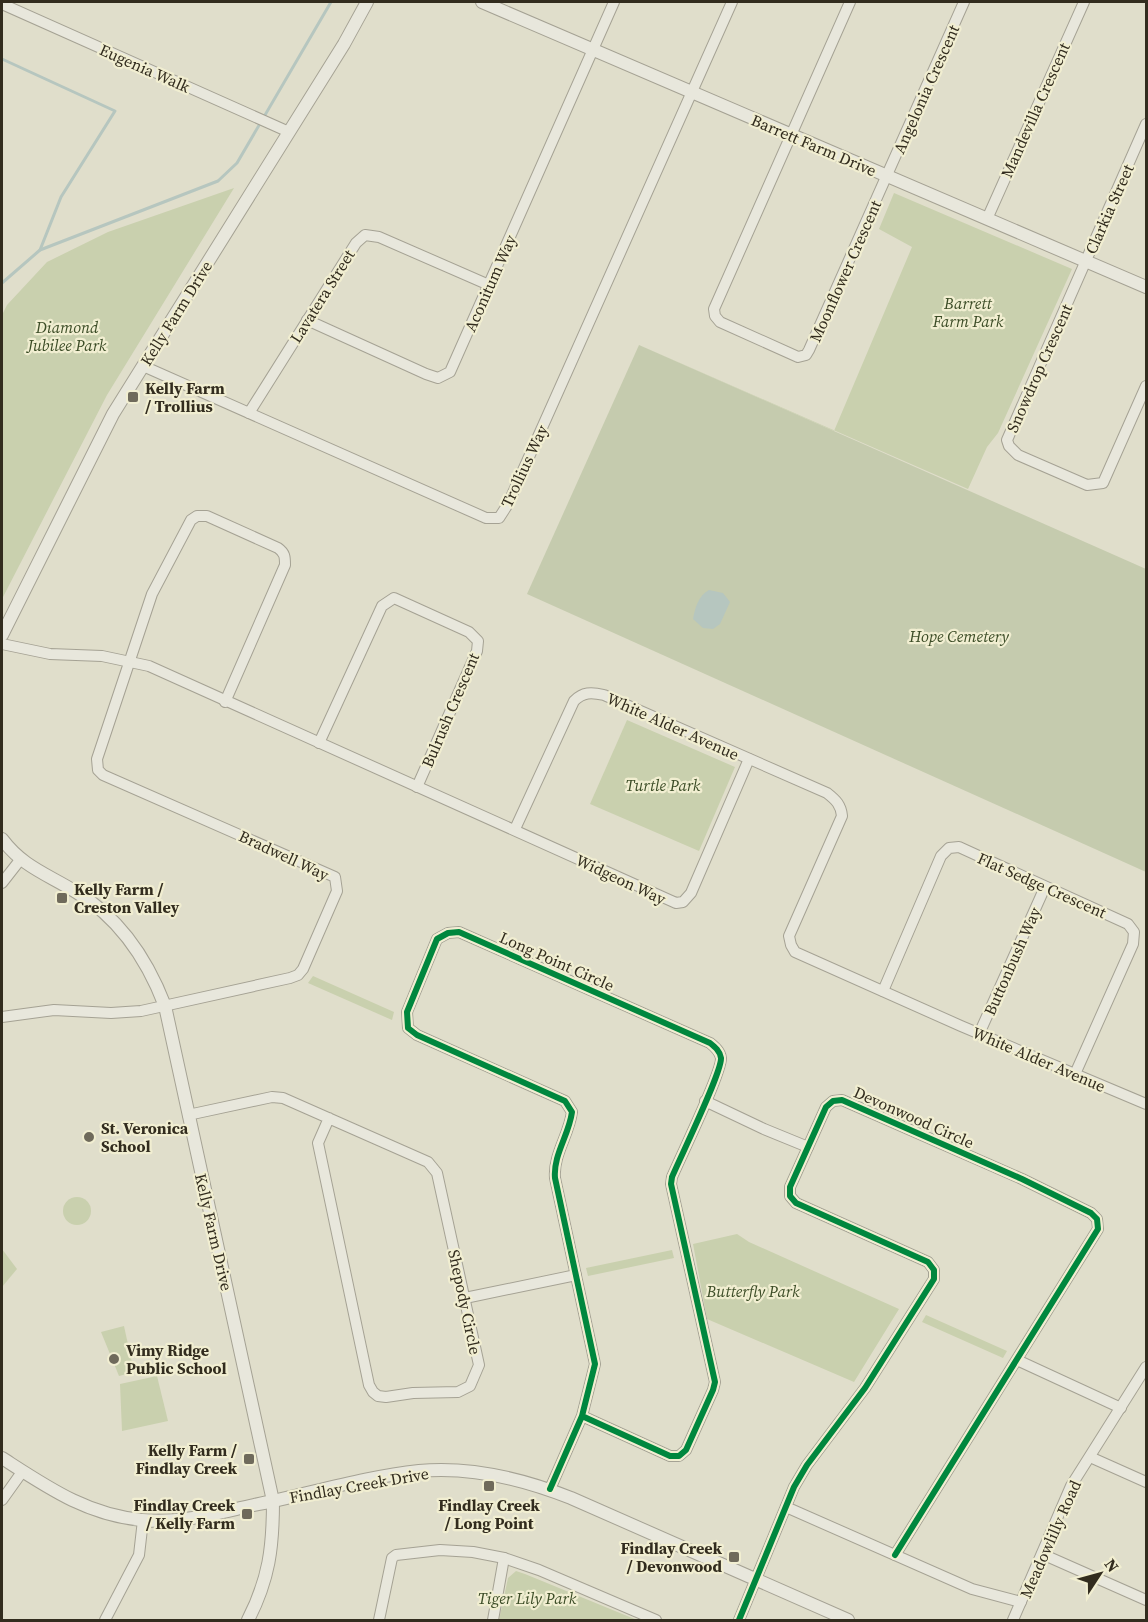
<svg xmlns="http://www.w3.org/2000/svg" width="1148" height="1622" viewBox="0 0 1148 1622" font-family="'Source Serif 4',serif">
<rect width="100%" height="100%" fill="#e0decb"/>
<g fill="#c9d0ae">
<polygon points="234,188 107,395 2,599 2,315 7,305 47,262 108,232"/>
<polygon points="894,193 1072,269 998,433 987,447 968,489 639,345 834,431 912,247 879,229"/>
<polygon points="627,720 735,767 699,851 590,804"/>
<polygon points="313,976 394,1012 392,1020 308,983"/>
<circle cx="77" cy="1211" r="14"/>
<polygon points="737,1234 749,1242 899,1309 854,1382 707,1319 693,1244"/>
<polygon points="2,1249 17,1269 2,1287"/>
<polygon points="672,1250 674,1258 588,1276 586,1268"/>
<polygon points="926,1315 1007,1351 1003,1358 922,1322"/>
<polygon points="124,1326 134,1372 119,1376 101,1332"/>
<polygon points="157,1376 168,1421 122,1431 120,1384"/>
<polygon points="516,1571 525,1574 637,1620 499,1620 508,1578"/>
</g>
<polygon fill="#c5cbae" points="639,345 1146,569 1146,872 527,594"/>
<path fill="#b6c6bf" d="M 709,590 L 723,593 L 730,602 L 720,624 L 713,629 L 703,628 L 693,619 C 695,608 698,596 709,590 Z"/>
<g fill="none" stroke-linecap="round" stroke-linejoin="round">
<g stroke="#b6c6bf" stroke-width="3">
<polyline points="2,59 115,111 61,197 40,250"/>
<polyline points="2,283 40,250 218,181 237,163 331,2"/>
</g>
<g stroke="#a5a294" stroke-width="12">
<g id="minor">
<polyline points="850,2 714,309 715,316 720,322 798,357 806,355 809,350 964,2"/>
<polyline points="2,4 289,132"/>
<polyline points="1146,124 1007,440 1009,446 1018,455 1087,485 1103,483 1146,386"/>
<polyline points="987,219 1084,2"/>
<polyline points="307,320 426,374 438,378 450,372 614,2"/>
<polyline points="143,366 486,518 499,518 508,504 732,2"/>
<polyline points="249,413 356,243 365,235 379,237 489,285"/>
<polyline points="2,644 50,654 102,656 149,666 676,903 683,902 691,893 749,759"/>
<polyline points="319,743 382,606 394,598 469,632 478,641 477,651 417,787"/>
<path d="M 515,829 L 574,701 C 583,692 591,692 604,695 L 827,793 C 836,800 841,805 842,816 L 789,936 L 791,945 L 795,952 L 961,1026 L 1146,1104"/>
<polyline points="2,883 20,860"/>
<polyline points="883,991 941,856 949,848 959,847 1128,924 1134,932 1133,944 1075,1074"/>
<path d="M 2,1017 L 54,1010 L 111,1013 L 141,1011 L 290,978 L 298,975 L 303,969 L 337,891 L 335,877 L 103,775 L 98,770 L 97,759 L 152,594 L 191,520 L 197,516 L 207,516 L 278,548 C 285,553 285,557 285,565 L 225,702"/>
<polyline points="979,1034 1045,887"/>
<polyline points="705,1101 764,1129 808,1147"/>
<polyline points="188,1115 272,1097 283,1098 428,1162 437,1173 479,1365 470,1386 458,1392 413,1393 386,1397 378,1396 373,1392 369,1385 318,1143 329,1118"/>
<polyline points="465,1298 576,1275"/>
<polyline points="1017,1360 1121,1408"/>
<polyline points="1090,1457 1146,1482"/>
<path d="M 550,1489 L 582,1416 L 595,1364 L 555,1178 C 553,1155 569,1135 572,1112 L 565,1101 L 417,1035 L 408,1028 L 407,1012 L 437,939 L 448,933 L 459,932 L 710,1043 C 715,1047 720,1051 721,1058 C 722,1072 680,1158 672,1177 L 671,1184 L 715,1382 L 713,1390 L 686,1450 L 679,1456 L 670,1456 L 582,1416"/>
<polyline points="2,1500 22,1472"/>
<polyline points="786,1507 972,1589 1021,1602"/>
<polyline points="1042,1554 1146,1600"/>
<polyline points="105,1620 139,1555 143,1520"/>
<polyline points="379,1620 392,1558 396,1555 440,1550 473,1552 504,1558 539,1570 656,1620"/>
<polyline points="493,1620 504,1558"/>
<polyline points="739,1620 794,1487 807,1465 865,1388 934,1279 934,1270 928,1262 796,1203 790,1196 790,1187 826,1107 833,1101 842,1100 1022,1179 1091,1213 1097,1219 1098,1229 895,1555"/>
<polyline points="1013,1620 1071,1486 1146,1367"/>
</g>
</g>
<g stroke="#a5a294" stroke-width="14">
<g id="tertiary">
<polyline points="482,2 1146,287"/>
<polyline points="2,635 113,414 344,44 367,2"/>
<path d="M 2,839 C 23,867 47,874 76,892 C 120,918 147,959 165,1006 L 273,1501 C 273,1548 269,1579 248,1620"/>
<path d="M 2,1458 C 47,1487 87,1515 142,1520 C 180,1524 217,1513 254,1505 C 309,1494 364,1477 419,1471 C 471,1466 523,1479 571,1498 L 848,1620"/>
</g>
</g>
<use href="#minor" stroke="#e8e7dc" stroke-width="10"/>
<use href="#tertiary" stroke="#e8e7dc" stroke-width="12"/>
<g stroke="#f1eed1" stroke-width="10">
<g id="cycleway">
<path d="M 550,1489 L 582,1416 L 595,1364 L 555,1178 C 553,1155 569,1135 572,1112 L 565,1101 L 417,1035 L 408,1028 L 407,1012 L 437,939 L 448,933 L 459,932 L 710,1043 C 715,1047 720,1051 721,1058 C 722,1072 680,1158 672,1177 L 671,1184 L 715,1382 L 713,1390 L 686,1450 L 679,1456 L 670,1456 L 582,1416"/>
<polyline points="739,1620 794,1487 807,1465 865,1388 934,1279 934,1270 928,1262 796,1203 790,1196 790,1187 826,1107 833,1101 842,1100 1022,1179 1091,1213 1097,1219 1098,1229 895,1555"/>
</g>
</g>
<use href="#cycleway" stroke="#00873e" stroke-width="6"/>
</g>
<g fill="#6f6a5b" stroke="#f1eed1" stroke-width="2">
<rect x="127" y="391" width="12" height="12" rx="3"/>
<rect x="56" y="892" width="12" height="12" rx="3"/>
<circle cx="89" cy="1137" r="6"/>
<circle cx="114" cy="1359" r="6"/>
<rect x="243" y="1453" width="12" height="12" rx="3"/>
<rect x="483" y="1480" width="12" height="12" rx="3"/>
<rect x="241" y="1508" width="12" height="12" rx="3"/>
<rect x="728" y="1551" width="12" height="12" rx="3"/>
</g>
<g text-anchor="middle" stroke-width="4.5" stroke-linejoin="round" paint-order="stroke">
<g font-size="16" fill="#322c1e" stroke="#f1eed1">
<text transform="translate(145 68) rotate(24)" y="6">Eugenia Walk</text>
<text transform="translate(926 89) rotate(-66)" y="6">Angelonia Crescent</text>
<text transform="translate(1035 110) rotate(-66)" y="6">Mandevilla Crescent</text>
<text transform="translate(814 145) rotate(23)" y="6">Barrett Farm Drive</text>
<text transform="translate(1109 209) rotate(-66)" y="6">Clarkia Street</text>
<text transform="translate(845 271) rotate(-66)" y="6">Moonflower Crescent</text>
<text transform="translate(490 283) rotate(-66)" y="6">Aconitum Way</text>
<text transform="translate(322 296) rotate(-58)" y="6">Lavatera Street</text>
<text transform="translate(176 313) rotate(-58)" y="6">Kelly Farm Drive</text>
<text transform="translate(1039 368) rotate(-66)" y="6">Snowdrop Crescent</text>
<text transform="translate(524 466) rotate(-65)" y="6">Trollius Way</text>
<text transform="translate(450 710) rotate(-67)" y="6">Bulrush Crescent</text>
<text transform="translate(673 726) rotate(24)" y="6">White Alder Avenue</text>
<text transform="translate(284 855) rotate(25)" y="6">Bradwell Way</text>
<text transform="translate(621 879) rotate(25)" y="6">Widgeon Way</text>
<text transform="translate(1042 885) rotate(24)" y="6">Flat Sedge Crescent</text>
<text transform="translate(557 961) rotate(24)" y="6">Long Point Circle</text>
<text transform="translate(1012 961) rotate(-66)" y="6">Buttonbush Way</text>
<text transform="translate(1039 1059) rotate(23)" y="6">White Alder Avenue</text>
<text transform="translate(914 1117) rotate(24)" y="6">Devonwood Circle</text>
<text transform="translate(214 1232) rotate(77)" y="6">Kelly Farm Drive</text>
<text transform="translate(465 1302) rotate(78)" y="6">Shepody Circle</text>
<text transform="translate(359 1485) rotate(-10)" y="6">Findlay Creek Drive</text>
<text transform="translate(1050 1539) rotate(-66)" y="6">Meadowlilly Road</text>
</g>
<g font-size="16" font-style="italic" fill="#3b4c26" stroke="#f1eed1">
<text x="968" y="309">Barrett<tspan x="968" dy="18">Farm Park</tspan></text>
<text x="67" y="333">Diamond<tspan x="67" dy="18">Jubilee Park</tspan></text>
<text x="959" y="642">Hope Cemetery</text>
<text x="663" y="791">Turtle Park</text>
<text x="753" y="1297">Butterfly Park</text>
<text x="527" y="1604">Tiger Lily Park</text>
</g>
<g font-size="16" font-weight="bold" fill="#322c1e" stroke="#f1eed1" text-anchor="start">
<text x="145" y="394">Kelly Farm<tspan x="145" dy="18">/ Trollius</tspan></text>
<text x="74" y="895">Kelly Farm /<tspan x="74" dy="18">Creston Valley</tspan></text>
<text x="101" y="1134">St. Veronica<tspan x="101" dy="18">School</tspan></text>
<text x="126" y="1356">Vimy Ridge<tspan x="126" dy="18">Public School</tspan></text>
<text x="237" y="1456" text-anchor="end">Kelly Farm /<tspan x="237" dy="18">Findlay Creek</tspan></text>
<text x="235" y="1511" text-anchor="end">Findlay Creek<tspan x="235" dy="18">/ Kelly Farm</tspan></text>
<text x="489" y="1511" text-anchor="middle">Findlay Creek<tspan x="489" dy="18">/ Long Point</tspan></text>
<text x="722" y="1554" text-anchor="end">Findlay Creek<tspan x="722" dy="18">/ Devonwood</tspan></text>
</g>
</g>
<rect width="1148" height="1622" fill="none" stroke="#322c1e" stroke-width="6"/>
<g transform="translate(1100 1574) rotate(54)" stroke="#f1eed1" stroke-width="4.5" paint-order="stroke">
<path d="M0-4.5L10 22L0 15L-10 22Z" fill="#322c1e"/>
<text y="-9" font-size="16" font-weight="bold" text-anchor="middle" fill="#322c1e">N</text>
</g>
</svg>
